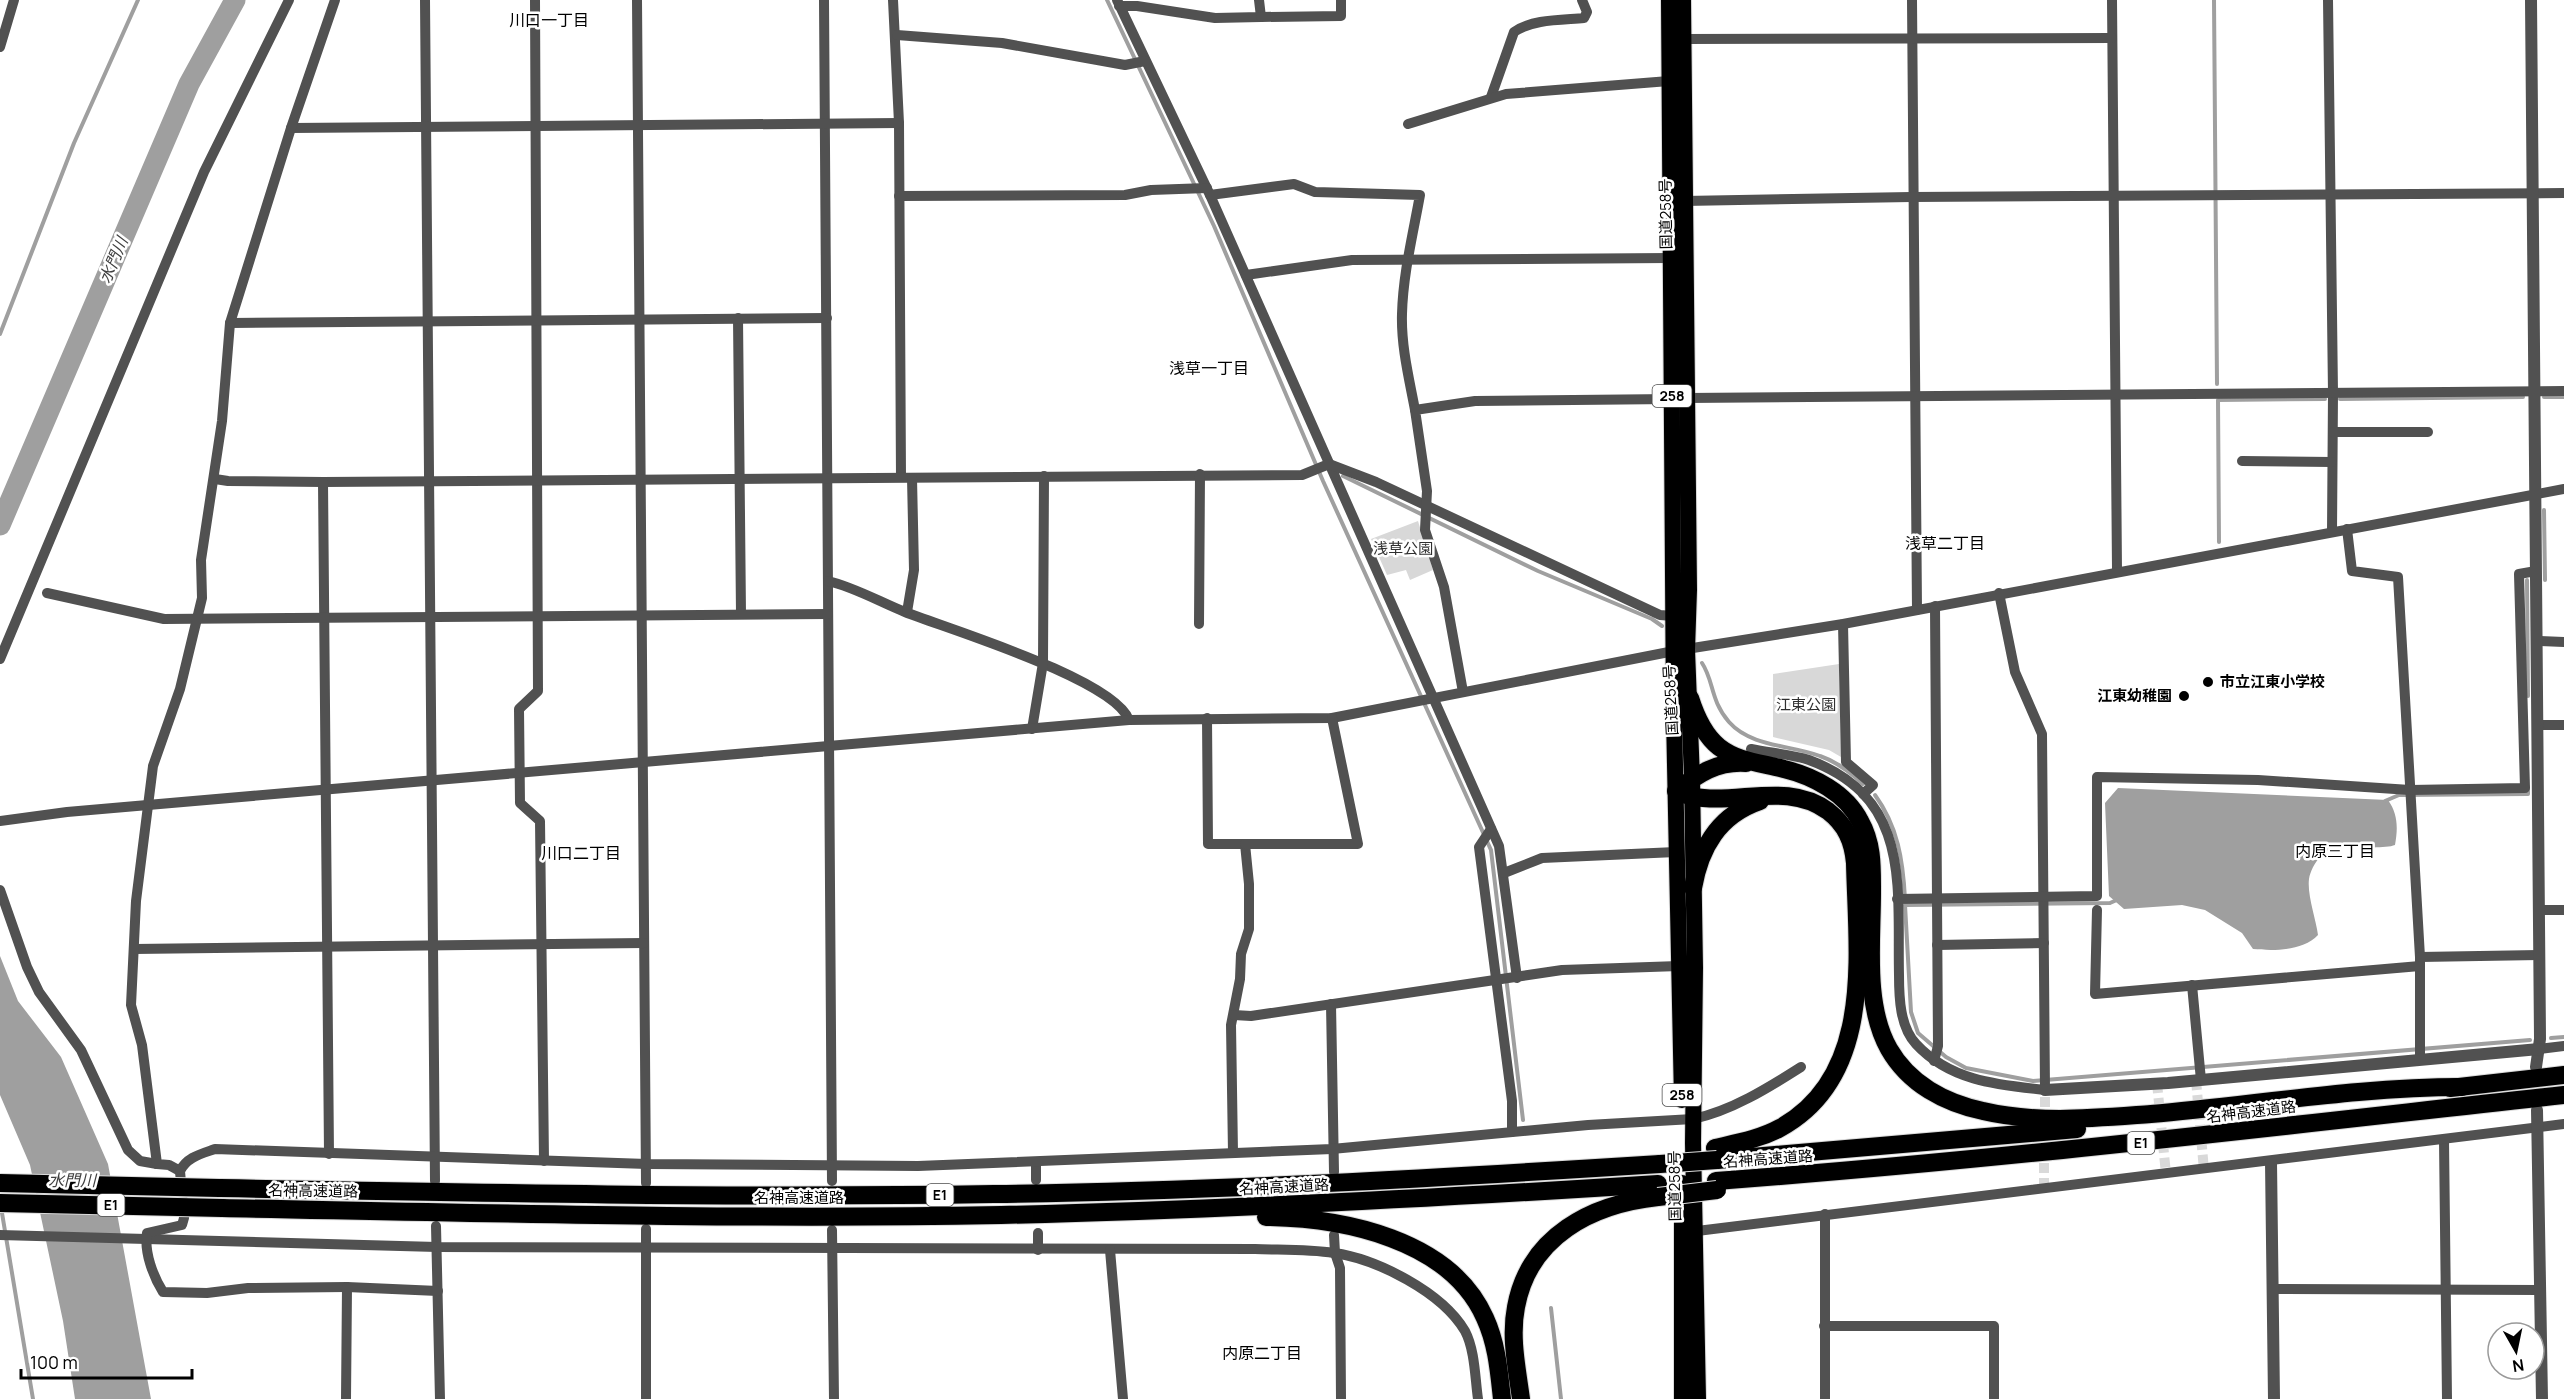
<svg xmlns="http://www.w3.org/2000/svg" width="2564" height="1399" viewBox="0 0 2564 1399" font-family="Manrope,'Noto Sans JP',sans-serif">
<rect width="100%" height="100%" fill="#fff"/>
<g fill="#d8d8d8">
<polygon points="1418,521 1433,570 1410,580 1406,570 1387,575 1371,539"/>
<polygon points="1839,664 1841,757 1829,750 1773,737 1773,674"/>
</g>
<g fill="#9f9f9f">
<path d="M 2118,788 L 2388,800 C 2398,814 2398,828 2395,845 C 2385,849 2356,847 2344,846 C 2326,845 2312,863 2309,879 C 2307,895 2316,919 2318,935 C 2303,951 2274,951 2253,949 L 2242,933 L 2205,910 L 2182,905 L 2124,909 L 2109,896 L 2105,803 Z"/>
<polygon points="0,956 18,1001 61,1057 108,1164 151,1399 75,1399 63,1321 30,1165 0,1095"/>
</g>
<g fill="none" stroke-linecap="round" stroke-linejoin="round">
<g stroke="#9f9f9f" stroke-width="4">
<polyline points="1107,0 1214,226 1323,481 1491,850 1523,1120"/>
<polyline points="2214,0 2217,384"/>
<polyline points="0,334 74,143 138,0"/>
<polyline points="2544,397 2564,397"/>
<polyline points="2340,399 2523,397"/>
<polyline points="1343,476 1538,571 1652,619 1662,626"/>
<polyline points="2544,510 2545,580"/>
<polyline points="2219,542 2218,400 2325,399"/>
<polyline points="2527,580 2528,696"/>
<path d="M 1702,663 C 1714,681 1710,700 1729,722 C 1751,747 1791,745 1820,756 C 1837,762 1849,771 1863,784"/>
<path d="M 1875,795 C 1898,827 1903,860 1905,899"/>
<polyline points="2385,801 2399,795 2528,794 2528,787"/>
<polyline points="2119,899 2110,903 1905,905 1911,1012 1918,1033 1946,1057 1966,1068 2033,1081 2530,1040"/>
<polyline points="2551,1038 2564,1037"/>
<polyline points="1,1207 33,1399"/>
<polyline points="1551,1308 1561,1399"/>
</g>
<polyline stroke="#9f9f9f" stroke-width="21" points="0,525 189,84 235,0"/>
<g stroke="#d9d9d9" stroke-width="10" stroke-dasharray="10 5" stroke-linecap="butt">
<polyline points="2196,1080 2204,1170"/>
<polyline points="2157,1083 2166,1174"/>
<polyline points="2045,1122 2045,1090"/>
<polyline points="2044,1188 2044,1146"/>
</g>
<g stroke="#dbdbdb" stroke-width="18">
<g id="trunk">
<polyline points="1669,0 1674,717 1682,1100"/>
<polyline points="1683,0 1689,590 1687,650 1692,778 1695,968 1693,1143 1698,1399"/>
<polyline points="1682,1183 1682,1399"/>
</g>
</g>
<g stroke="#dbdbdb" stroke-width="20">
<g id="motorway">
<path d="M 1690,698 C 1696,717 1704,735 1719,747 C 1738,762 1762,763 1784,769 C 1813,776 1846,793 1860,821 C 1873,844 1872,867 1872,893 C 1872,942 1864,1005 1889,1049 C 1909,1084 1945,1103 1983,1111 C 2038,1124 2096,1118 2151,1114 C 2255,1105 2358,1087 2462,1087"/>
<path d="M 1693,888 C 1700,847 1719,815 1760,801"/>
<polyline points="2450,1088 2564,1075"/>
<path d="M 1715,1148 C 1737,1143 1760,1139 1780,1128 C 1875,1076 1857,954 1855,863 C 1853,841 1846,825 1828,811 C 1782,777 1724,813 1676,791 C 1698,774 1717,761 1746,763"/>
<polyline points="1717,1160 2077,1129"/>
<path d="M 1716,1181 C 2000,1160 2282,1126 2564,1095"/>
<path d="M 219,1188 C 478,1193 736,1198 994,1194 C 1216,1191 1438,1178 1660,1164"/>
<path d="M 222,1208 C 482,1213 742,1220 1001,1215 C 1220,1210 1439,1198 1658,1184"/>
<path d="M 1266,1217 C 1343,1218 1450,1239 1485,1318 C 1497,1344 1499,1372 1502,1399"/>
<path d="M 1521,1399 C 1517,1369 1510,1337 1516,1307 C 1529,1236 1592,1204 1658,1197"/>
</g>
</g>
<g stroke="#515151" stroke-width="10">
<polyline points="425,0 435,1181"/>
<polyline points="535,0 538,691 519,709 520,803 540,821 544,1161"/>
<polyline points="637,0 646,1183"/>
<polyline points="824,0 832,1181"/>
<polyline points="893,0 899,123 901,477"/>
<polyline points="1117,0 1210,195 1499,846 1517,978"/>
<polyline points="1912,0 1917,610"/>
<polyline points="2112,0 2117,570"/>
<polyline points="2328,0 2333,393 2332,532"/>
<polyline points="1119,6 1137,6 1215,18 1261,17 1259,0"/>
<polyline points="1261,17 1341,16 1341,0"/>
<polyline points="897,35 1002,43 1125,65 1145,61"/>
<polyline points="1683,39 2112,38"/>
<polyline points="0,47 14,0"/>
<path d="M 1491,97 L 1514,32 C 1532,19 1562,20 1584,18 L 1587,12 L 1582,0"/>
<polyline points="1408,124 1506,94 1669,81"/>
<polyline points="291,128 899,123"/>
<path d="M 1210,195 L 1294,184 L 1315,192 L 1420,195 C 1413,234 1403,274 1402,314 C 1401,346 1409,378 1415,410"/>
<polyline points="899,196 1125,195 1151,190 1207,188"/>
<polyline points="1684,201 1911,197 2564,193"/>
<polyline points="1246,275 1352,260 1671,258"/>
<polyline points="738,318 741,614"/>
<polyline points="230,323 827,318"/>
<polyline points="1686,398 2564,391"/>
<polyline points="2333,432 2428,432"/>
<polyline points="2242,461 2332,462"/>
<polyline points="215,479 228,481 323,482 1302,475 1329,464 1376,482 1660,615 1673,616"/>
<polyline points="323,482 329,1154"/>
<polyline points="2347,529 2352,571 2398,577 2420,957 2420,1059"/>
<path d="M 828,581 C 854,587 880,602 905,612 C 948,629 1114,679 1129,720"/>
<polyline points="47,593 164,619 828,614"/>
<polyline points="907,612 914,570 912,478"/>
<polyline points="1199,624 1200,474"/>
<polyline points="1843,624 1846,762 1873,785 1863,794"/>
<polyline points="2537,641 2564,642"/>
<polyline points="0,659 204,172 289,0"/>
<polyline points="1463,692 1444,587 1425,530 1427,491 1415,410 1475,401 1672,399"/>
<polyline points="1207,718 1208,844 1245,844 1249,884 1249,929 1241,954 1240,979 1231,1025 1233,1153"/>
<polyline points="2538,725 2564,725"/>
<polyline points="1032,729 1043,663 1044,476"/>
<path d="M 1751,749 C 1769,753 1791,754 1809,760 C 1912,798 1897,886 1899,975 C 1899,998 1900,1027 1916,1044 C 1950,1081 1998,1085 2045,1090 L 2042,734 L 2015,672 L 1999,593"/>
<polyline points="0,821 67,812 1129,720 1332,718 1674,651 1843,624 2564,489"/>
<polyline points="1491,829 1479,847 1512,1101 1512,1132"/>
<polyline points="1245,844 1358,844 1332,718"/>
<polyline points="1504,873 1542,858 1676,852"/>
<polyline points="0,890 27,967 39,992 81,1050 128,1150 140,1161 157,1164"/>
<polyline points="1897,899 2097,896 2097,777 2258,780 2410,790 2525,788 2519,574 2536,571"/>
<polyline points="2097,910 2095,994 2420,966"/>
<polyline points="2538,910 2564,910"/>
<polyline points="1937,945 2044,943"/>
<polyline points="134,949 644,943"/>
<polyline points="2420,957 2539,955"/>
<polyline points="2192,985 2201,1080"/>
<polyline points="1331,1004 1334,1172"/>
<polyline points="1234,1015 1251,1016 1562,970 1679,966"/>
<polyline points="2539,1049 2564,1046"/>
<polyline points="1934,1061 1938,1046 1935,606"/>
<polyline points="2444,1140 2447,1399"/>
<polyline points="1036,1162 1036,1180"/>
<polyline points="180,1171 169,1165 157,1164 142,1045 131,1005 136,901 153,766 180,689 202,598 201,560 222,421 230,323 291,128 335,0"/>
<polyline points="436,1226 440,1399"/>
<polyline points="646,1229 646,1399"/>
<polyline points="832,1230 834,1399"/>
<polyline points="1689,1232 2564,1124"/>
<polyline points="1038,1233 1038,1250"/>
<path d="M 0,1235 L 437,1247 L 1255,1249 C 1281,1250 1308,1249 1334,1253 C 1377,1259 1442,1292 1465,1331 C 1475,1350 1475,1378 1478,1399"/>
<polyline points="1334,1235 1335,1253 1340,1268 1341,1399"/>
<polyline points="1110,1250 1123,1399"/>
<path d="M 347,1287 L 248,1288 L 207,1293 L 163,1292 C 153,1276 144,1252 147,1233 L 182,1225 L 184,1218 L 180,1171 C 187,1157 201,1154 215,1149 L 647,1164 L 918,1166 L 1332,1149 L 1588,1125 L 1693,1119 C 1731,1111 1768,1088 1801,1067"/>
<polyline points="2272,1289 2540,1290"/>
<polyline points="1824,1326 1994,1326 1994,1399"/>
<polyline points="346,1399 347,1287 438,1291"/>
<polyline points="1825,1399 1825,1214"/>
</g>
<g stroke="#515151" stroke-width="12">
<polyline points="2531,0 2540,1039 2536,1067"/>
<polyline points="2045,1090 2168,1083 2539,1049"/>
<polyline points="2537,1110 2542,1399"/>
<polyline points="2271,1162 2274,1399"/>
</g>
<use href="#trunk" stroke="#000" stroke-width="16"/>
<use href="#motorway" stroke="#000" stroke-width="18"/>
<g stroke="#dbdbdb" stroke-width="20" stroke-linecap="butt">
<g id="motorway-bridge">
<polyline points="1660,1164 1717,1160"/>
<polyline points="0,1183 219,1188"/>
<polyline points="1658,1197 1717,1190"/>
<polyline points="0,1203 222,1208"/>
</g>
</g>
<use href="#motorway-bridge" stroke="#000" stroke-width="18"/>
</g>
<g fill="#000" stroke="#fff" stroke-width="2">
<circle cx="2208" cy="682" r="6"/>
<circle cx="2184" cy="696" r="6"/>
</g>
<g text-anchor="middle" stroke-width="5" stroke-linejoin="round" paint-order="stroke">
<g fill="#fff" stroke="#4c4c4c" stroke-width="1.5">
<rect x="1652.5" y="385" width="39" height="22" rx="4.5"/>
<rect x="1662.5" y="1084" width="39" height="22" rx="4.5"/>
<rect x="2127.5" y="1132" width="27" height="22" rx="4.5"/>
<rect x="926.5" y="1184" width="27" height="22" rx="4.5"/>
<rect x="97.5" y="1194" width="27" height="22" rx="4.5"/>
</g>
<g font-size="14" font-weight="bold" fill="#000">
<text x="1672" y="401">258</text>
<text x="1682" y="1100">258</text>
<text x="2141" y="1148">E1</text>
<text x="940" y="1200">E1</text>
<text x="111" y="1210">E1</text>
</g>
<g font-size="15" fill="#000" stroke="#fff">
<text transform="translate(1666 214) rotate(-91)" y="5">国道258号</text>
<text transform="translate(1671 700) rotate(-93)" y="5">国道258号</text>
<text transform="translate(2251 1112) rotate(-7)" y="5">名神高速道路</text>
<text transform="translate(1768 1159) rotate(-4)" y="5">名神高速道路</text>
<text transform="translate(1675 1186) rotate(-91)" y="5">国道258号</text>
<text transform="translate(1284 1187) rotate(-3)" y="5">名神高速道路</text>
<text transform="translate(313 1191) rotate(1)" y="5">名神高速道路</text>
<text x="799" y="1203">名神高速道路</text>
</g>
<g font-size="15" fill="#2f2f2f" stroke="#fff">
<text x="1403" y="554">浅草公園</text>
<text x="1806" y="710">江東公園</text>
</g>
<g font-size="15" font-weight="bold" fill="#000" stroke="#fff" text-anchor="start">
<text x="2220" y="687">市立江東小学校</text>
<text x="2172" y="701" text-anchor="end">江東幼稚園</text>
</g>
<g font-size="16" fill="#000" stroke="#fff">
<text x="549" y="26">川口一丁目</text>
<text x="1209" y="374">浅草一丁目</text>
<text x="1945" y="549">浅草二丁目</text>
<text x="2335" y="857">内原三丁目</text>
<text x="581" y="859">川口二丁目</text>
<text x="1262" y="1359">内原二丁目</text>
</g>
<g font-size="16" font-style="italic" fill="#404040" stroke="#fff">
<text transform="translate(113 260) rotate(-67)" y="6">水門川</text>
<text x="72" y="1186">水門川</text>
</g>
</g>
<g transform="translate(2516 1351) rotate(171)"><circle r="28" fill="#ffffff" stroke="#999999" stroke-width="1.5"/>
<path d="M0-4.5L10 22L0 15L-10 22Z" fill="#000000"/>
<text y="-9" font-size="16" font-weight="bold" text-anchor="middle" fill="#000000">N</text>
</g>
<path d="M21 1369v9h171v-9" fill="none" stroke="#000000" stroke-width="3"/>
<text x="30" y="1369" font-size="18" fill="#000000" stroke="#ffffff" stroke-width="4.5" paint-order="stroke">100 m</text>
</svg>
